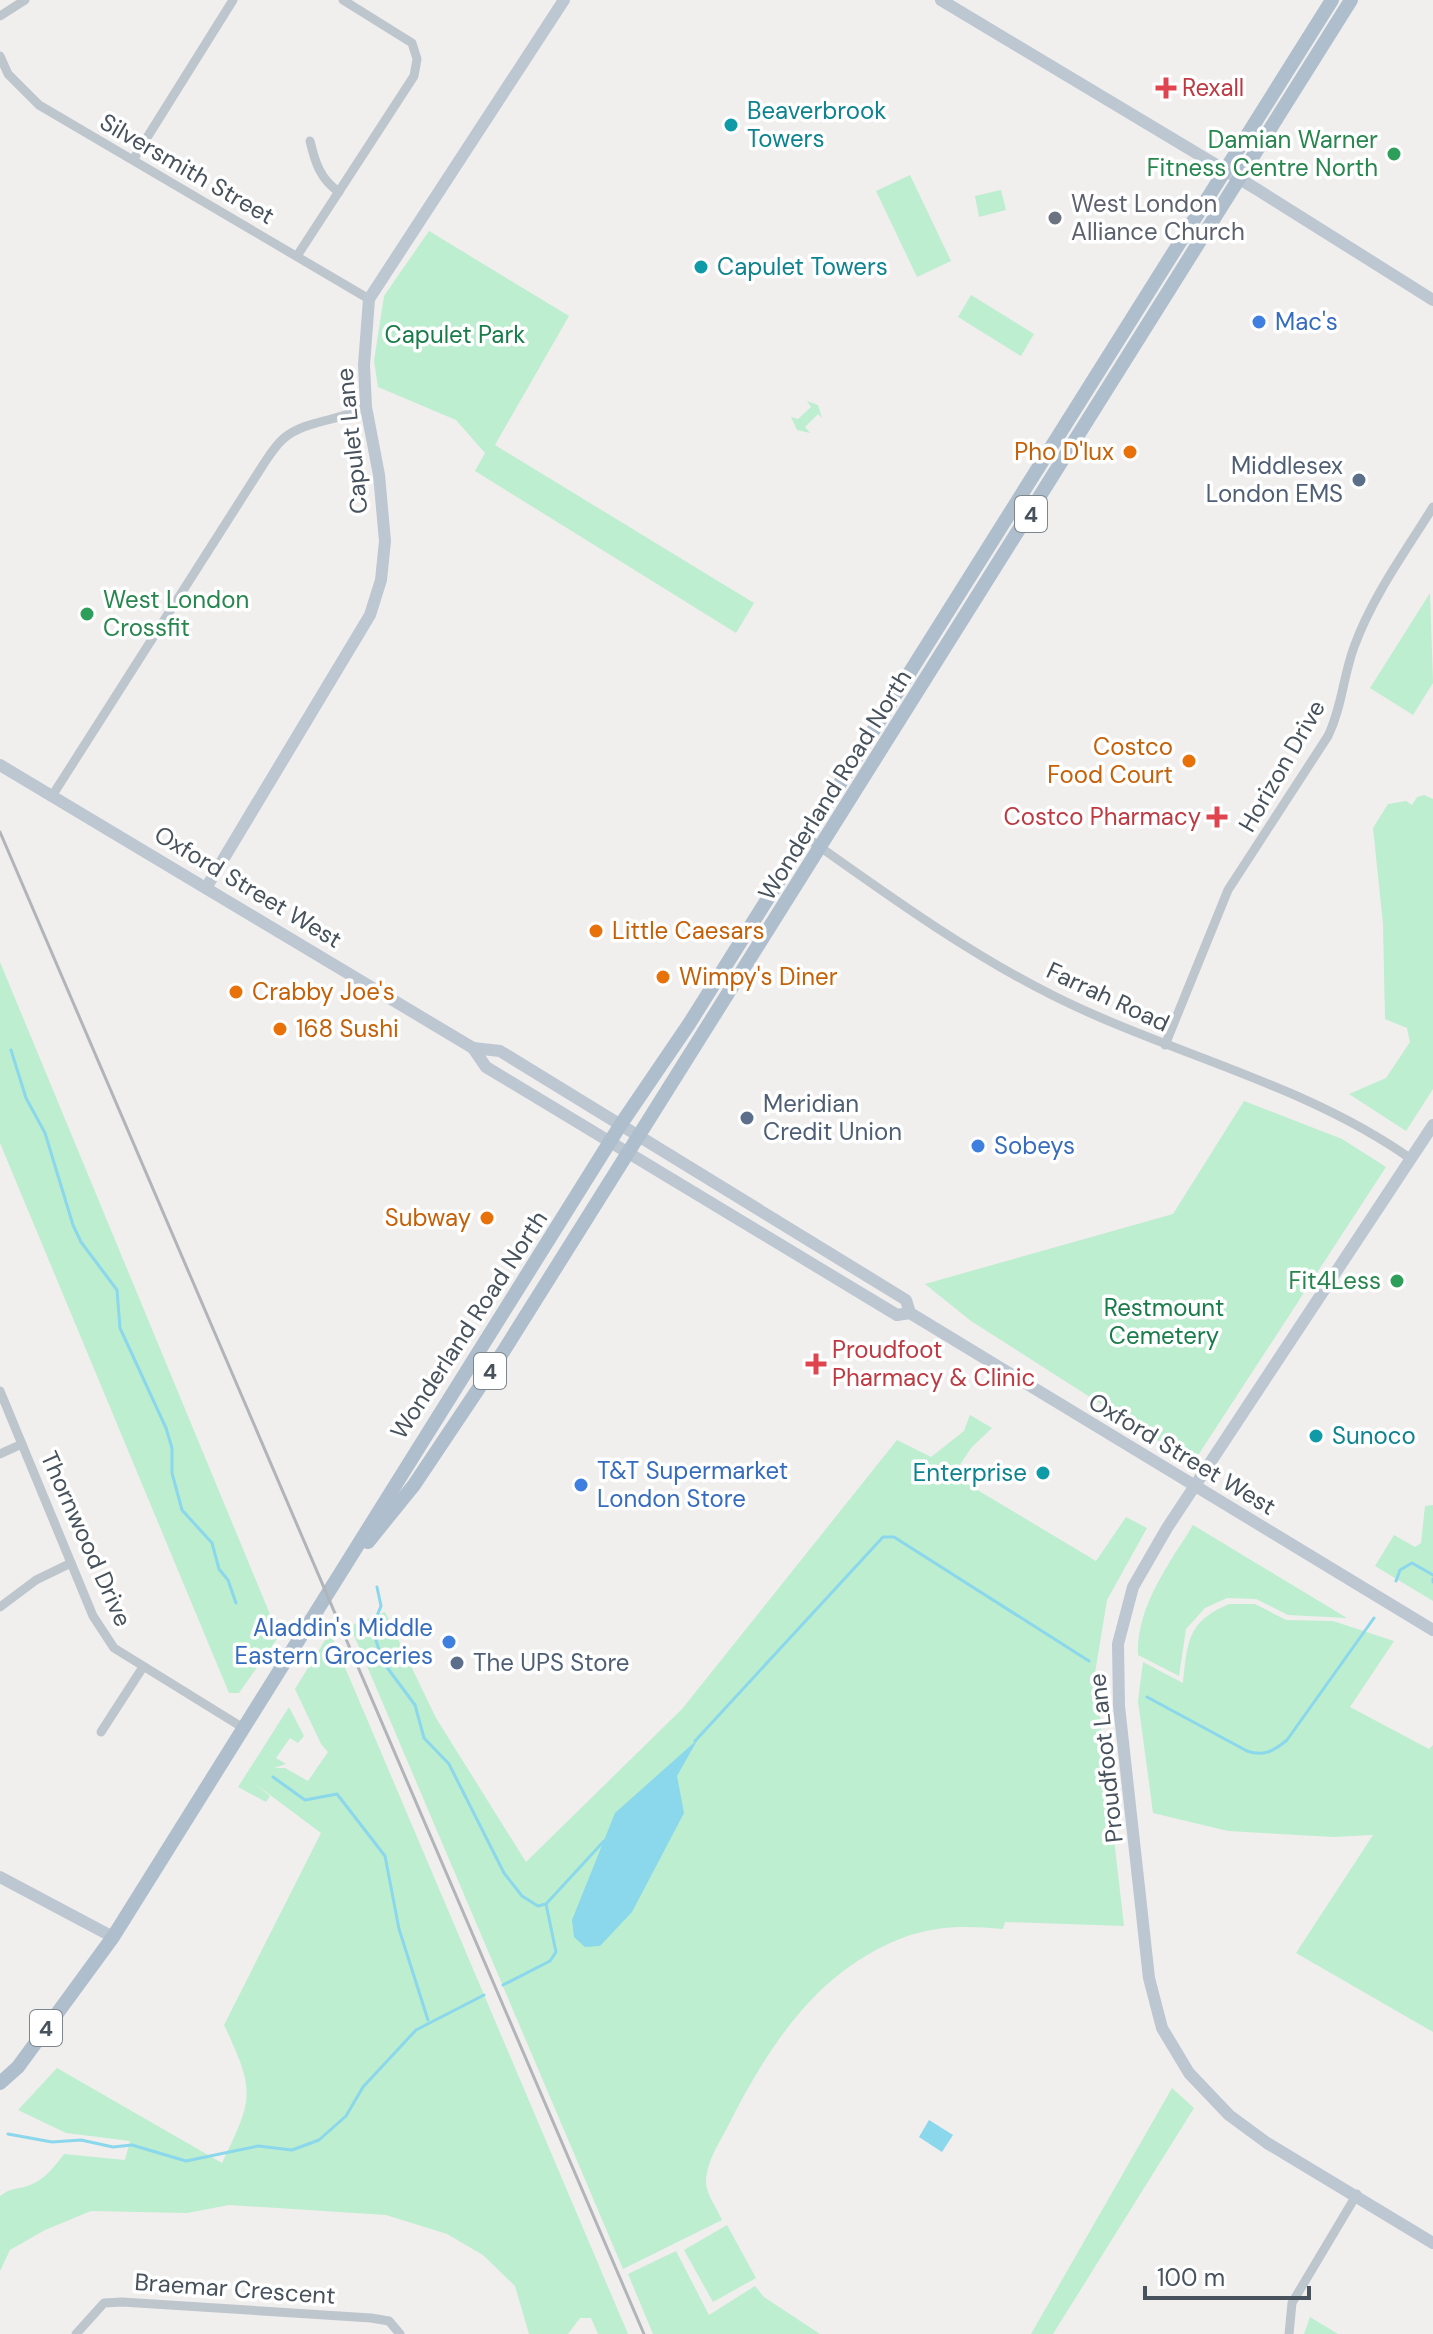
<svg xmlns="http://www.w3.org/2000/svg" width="1433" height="2334" viewBox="0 0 1433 2334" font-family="'DM Sans',sans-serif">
<rect width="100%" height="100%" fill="#f1eeee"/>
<g fill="#bdeed0">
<polygon points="910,175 951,261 917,277 876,191"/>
<polygon points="1001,190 1006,210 979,217 975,196"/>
<polygon points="429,231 569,316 495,445 754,603 736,633 475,471 485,453 456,420 378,387 374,361 384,296"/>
<polygon points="971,295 1034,334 1021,356 958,317"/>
<polygon points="807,401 818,405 822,418 818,414 805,427 810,433 797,430 791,417 798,419 811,407"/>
<polygon points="1430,593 1433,683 1413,715 1370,688"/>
<polygon points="1424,795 1433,799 1433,1089 1406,1131 1349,1094 1386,1078 1410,1042 1407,1028 1385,1019 1383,924 1373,828 1388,804 1406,801 1412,805 1417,797"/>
<polygon points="0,962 279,1636 239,1693 229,1693 0,1143"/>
<polygon points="1244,1101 1342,1139 1386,1167 1193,1463 971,1321 925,1284 1173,1214"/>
<path d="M 970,1415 L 992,1428 L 971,1448 L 956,1471 L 967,1477 L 964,1482 L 1096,1561 L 1126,1517 L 1147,1528 L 1107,1600 L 1095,1673 L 1124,1926 L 1005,1922 L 1003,1929 C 950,1924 916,1927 869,1954 C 803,1991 761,2061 728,2126 C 719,2144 707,2160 706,2182 C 706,2194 717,2208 722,2220 L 623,2269 L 350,1626 L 385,1612 L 436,1718 L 526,1862 L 682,1709 L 897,1440 L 931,1457 L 964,1431 Z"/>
<polygon points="1433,1505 1433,1601 1375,1566 1394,1535 1415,1547 1421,1543 1425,1506"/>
<path d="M 1193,1525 L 1347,1618 L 1288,1615 L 1256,1599 L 1227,1598 L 1205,1608 L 1186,1629 L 1179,1676 L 1138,1655 C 1136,1607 1169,1564 1193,1525 Z"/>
<path d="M 1229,1604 L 1255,1604 L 1286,1620 L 1333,1621 L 1394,1641 L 1350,1707 L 1429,1749 L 1433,1745 L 1433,2032 L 1296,1953 L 1373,1835 L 1333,1837 L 1228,1831 L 1153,1813 L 1138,1701 L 1143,1662 L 1183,1683 C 1188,1641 1187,1622 1229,1604 Z"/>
<path d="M 330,1632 L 628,2334 L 598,2334 L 591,2318 L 580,2318 L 568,2334 L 529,2334 L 515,2286 L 483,2255 L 447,2234 L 386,2215 L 229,2205 L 187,2213 L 91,2211 L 45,2230 L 10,2250 L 0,2271 L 0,2196 C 11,2187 18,2190 30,2185 C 44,2180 55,2166 64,2154 L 125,2160 L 130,2141 L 66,2133 L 18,2110 L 57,2068 L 222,2163 C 254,2097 255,2091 224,2025 L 321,1833 L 254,1783 L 270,1796 L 266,1802 L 238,1787 L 289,1707 L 304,1736 L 298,1743 L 290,1738 L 276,1758 L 286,1764 L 274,1768 L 285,1768 L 308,1781 L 328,1752 L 321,1744 L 295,1689 Z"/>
<polygon points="1172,2088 1194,2108 1053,2334 1031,2334"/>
<polygon points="727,2225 756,2278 713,2302 684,2250"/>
<polygon points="676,2251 709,2315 755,2286 764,2297 820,2334 653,2334 628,2274"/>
<polygon points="1310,2317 1338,2334 1304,2334"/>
</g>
<g fill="#8bd7eb">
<polygon points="698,1739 677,1776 684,1813 632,1912 600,1946 585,1947 574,1937 572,1920 615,1813"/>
<polygon points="929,2120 953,2135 942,2152 919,2137"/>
</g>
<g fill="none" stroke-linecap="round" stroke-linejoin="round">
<g stroke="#8bd7eb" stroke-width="3">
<polyline points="11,1050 26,1098 45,1133 73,1225 81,1242 117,1290 120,1328 166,1428 172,1448 172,1473 182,1510 212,1543 219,1569 228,1580 236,1603"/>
<polyline points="1433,1579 1433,1582"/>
<polyline points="1396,1581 1400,1570 1412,1563 1433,1575"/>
<polyline points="377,1587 381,1606 372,1628 383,1662 415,1705 424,1738 449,1764 504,1873 522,1896 538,1906 546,1904 604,1841"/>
<path d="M 1147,1697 L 1247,1751 C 1263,1757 1274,1751 1287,1740 L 1374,1618"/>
<polyline points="695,1741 883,1537 894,1537 1089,1661"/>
<polyline points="273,1777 305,1800 337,1794 385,1856 399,1929 428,2020"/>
<polyline points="503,1985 550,1961 556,1952 546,1904"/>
<polyline points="8,2134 52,2142 81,2140 113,2147 132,2145 186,2161 258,2146 292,2150 319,2140 346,2116 363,2087 416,2030 484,1995"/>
</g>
<g stroke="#bdc6cd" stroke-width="9">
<polyline points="0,16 25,0"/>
<polyline points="0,56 8,74 39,105 369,299"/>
<path d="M 310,141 C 315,162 320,179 339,192"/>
<polyline points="133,160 233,0"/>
<polyline points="297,256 414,76 417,59 412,43 343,0"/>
<path d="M 52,796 L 263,465 C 269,456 275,446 283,439 C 304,420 341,421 366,407"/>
<path d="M 806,837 C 885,893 966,952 1052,995 C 1169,1054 1304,1083 1411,1159"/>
<path d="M 1165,1045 L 1228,890 L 1328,736 C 1342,707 1343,677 1354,647 C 1372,597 1405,552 1433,507"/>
<polyline points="0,1391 93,1616 114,1648 245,1729"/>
<polyline points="0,1454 22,1444"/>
<polyline points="0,1607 36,1580 71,1563"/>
<polyline points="101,1732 143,1667"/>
<polyline points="76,2334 104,2303 122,2302 371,2318 389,2321 400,2334"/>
<polyline points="1289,2334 1292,2303 1357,2194"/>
</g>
<g stroke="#bcc7d2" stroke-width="12">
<polyline points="941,0 1258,190 1433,300"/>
<polyline points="0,765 473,1048 500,1051 906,1300 910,1313"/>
<polyline points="206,888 370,615 381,580 385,541 379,475 366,407 364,365 369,299 564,0"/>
<polyline points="473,1048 486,1067 897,1315 910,1313 1433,1630"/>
<polyline points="1433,1125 1167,1528 1133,1587 1118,1644 1119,1706 1149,1978 1162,2028 1189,2073 1229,2115 1267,2143 1433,2243"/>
<polyline points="0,1877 113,1937"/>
</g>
<g stroke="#aebecd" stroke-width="14">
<polyline points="368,1542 414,1485 503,1352 1351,0"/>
<polyline points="0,2083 18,2067 113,1937 621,1124 689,1024 1332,0"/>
</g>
<polyline stroke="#b1b4b9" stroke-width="3" points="0,832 644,2334"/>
</g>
<g fill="#e0444e" stroke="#fff" stroke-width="3">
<path d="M1162 76h8v8h8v8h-8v8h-8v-8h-8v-8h8z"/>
<path d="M1213 805h8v8h8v8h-8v8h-8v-8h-8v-8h8z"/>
<path d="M812 1352h8v8h8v8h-8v8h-8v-8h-8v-8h8z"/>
</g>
<g fill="#0f9aa8" stroke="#fff" stroke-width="3">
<circle cx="731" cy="125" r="8"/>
<circle cx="701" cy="267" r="8"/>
<circle cx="1316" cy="1436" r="8"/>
<circle cx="1043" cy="1473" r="8"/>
</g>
<g fill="#2e9e5b" stroke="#fff" stroke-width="3">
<circle cx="1394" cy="154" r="8"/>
<circle cx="87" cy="614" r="8"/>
<circle cx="1397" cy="1281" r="8"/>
</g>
<circle fill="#6b7280" stroke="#fff" stroke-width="3" cx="1055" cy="218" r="8"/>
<g fill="#3f7fe0" stroke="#fff" stroke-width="3">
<circle cx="1259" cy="322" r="8"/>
<circle cx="978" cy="1146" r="8"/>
<circle cx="581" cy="1485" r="8"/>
<circle cx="449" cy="1642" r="8"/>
</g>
<g fill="#e8710a" stroke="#fff" stroke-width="3">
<circle cx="1130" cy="452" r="8"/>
<circle cx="1189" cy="761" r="8"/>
<circle cx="596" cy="931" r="8"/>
<circle cx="663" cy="977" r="8"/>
<circle cx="236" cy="992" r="8"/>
<circle cx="280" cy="1029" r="8"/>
<circle cx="487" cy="1218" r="8"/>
</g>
<g fill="#5c6f8a" stroke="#fff" stroke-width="3">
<circle cx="1359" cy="480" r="8"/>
<circle cx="747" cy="1118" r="8"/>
<circle cx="457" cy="1663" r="8"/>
</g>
<g text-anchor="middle" stroke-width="7" stroke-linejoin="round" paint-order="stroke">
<g fill="#fff" stroke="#7e868d" stroke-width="2">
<rect x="1015" y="496" width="32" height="36" rx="6"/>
<rect x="474" y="1353" width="32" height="36" rx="6"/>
<rect x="30" y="2010" width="32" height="36" rx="6"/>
</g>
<g font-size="22" font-weight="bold" fill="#47525c">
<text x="1031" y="522">4</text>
<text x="490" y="1379">4</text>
<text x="46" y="2036">4</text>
</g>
<g font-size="24" fill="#be3a42" stroke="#fff" text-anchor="start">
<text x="1182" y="96">Rexall</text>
<text x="1201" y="825" text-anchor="end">Costco Pharmacy</text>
<text x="832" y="1358">Proudfoot<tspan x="832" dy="28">Pharmacy &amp; Clinic</tspan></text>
</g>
<g font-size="24" fill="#0d838f" stroke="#fff" text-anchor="start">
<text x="747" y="119">Beaverbrook<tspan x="747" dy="28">Towers</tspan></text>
<text x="717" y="275">Capulet Towers</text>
<text x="1332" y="1444">Sunoco</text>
<text x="1027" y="1481" text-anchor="end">Enterprise</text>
</g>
<g font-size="24" fill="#27864d" stroke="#fff" text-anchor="end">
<text x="1378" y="148">Damian Warner<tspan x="1378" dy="28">Fitness Centre North</tspan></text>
<text x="103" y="608" text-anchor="start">West London<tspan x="103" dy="28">Crossfit</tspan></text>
<text x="1381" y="1289">Fit4Less</text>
</g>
<g font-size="24" fill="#47525c" stroke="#fff">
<text transform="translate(187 169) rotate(30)" y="8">Silversmith Street</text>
<text transform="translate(352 441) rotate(-96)" y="8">Capulet Lane</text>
<text transform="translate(1282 766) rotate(-60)" y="8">Horizon Drive</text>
<text transform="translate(835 785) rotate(-58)" y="8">Wonderland Road North</text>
<text transform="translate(248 887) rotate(31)" y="8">Oxford Street West</text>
<text transform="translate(1108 997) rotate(25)" y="8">Farrah Road</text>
<text transform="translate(469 1325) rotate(-57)" y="8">Wonderland Road North</text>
<text transform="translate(1182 1454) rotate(31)" y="8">Oxford Street West</text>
<text transform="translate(86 1539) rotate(66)" y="8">Thornwood Drive</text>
<text transform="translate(1106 1758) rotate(-96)" y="8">Proudfoot Lane</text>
<text transform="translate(235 2289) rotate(4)" y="8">Braemar Crescent</text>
</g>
<g font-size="24" fill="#5b616d" stroke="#fff" text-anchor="start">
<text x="1071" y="212">West London<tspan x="1071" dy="28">Alliance Church</tspan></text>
</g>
<g font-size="24" fill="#366cbe" stroke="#fff" text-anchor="start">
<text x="1275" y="330">Mac's</text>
<text x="994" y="1154">Sobeys</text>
<text x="597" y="1479">T&amp;T Supermarket<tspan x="597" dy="28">London Store</tspan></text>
<text x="433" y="1636" text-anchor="end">Aladdin's Middle<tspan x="433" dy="28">Eastern Groceries</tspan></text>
</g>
<g font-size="24" fill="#187c49" stroke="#fff">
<text x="455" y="343">Capulet Park</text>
<text x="1164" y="1316">Restmount<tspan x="1164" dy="28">Cemetery</tspan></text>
</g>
<g font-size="24" fill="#c56008" stroke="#fff" text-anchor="start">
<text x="1114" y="460" text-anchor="end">Pho D'lux</text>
<text x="1173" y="755" text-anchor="end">Costco<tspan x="1173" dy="28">Food Court</tspan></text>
<text x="612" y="939">Little Caesars</text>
<text x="679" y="985">Wimpy's Diner</text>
<text x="252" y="1000">Crabby Joe's</text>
<text x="296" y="1037">168 Sushi</text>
<text x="471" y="1226" text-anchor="end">Subway</text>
</g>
<g font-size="24" fill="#4e5e75" stroke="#fff" text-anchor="start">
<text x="1343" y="474" text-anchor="end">Middlesex<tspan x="1343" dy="28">London EMS</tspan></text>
<text x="763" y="1112">Meridian<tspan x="763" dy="28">Credit Union</tspan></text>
<text x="473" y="1671">The UPS Store</text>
</g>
</g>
<path d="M1145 2286v12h164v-12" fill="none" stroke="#47525c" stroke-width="4"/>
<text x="1157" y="2286" font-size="24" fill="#47525c" stroke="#ffffff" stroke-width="6" paint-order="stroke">100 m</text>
</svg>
